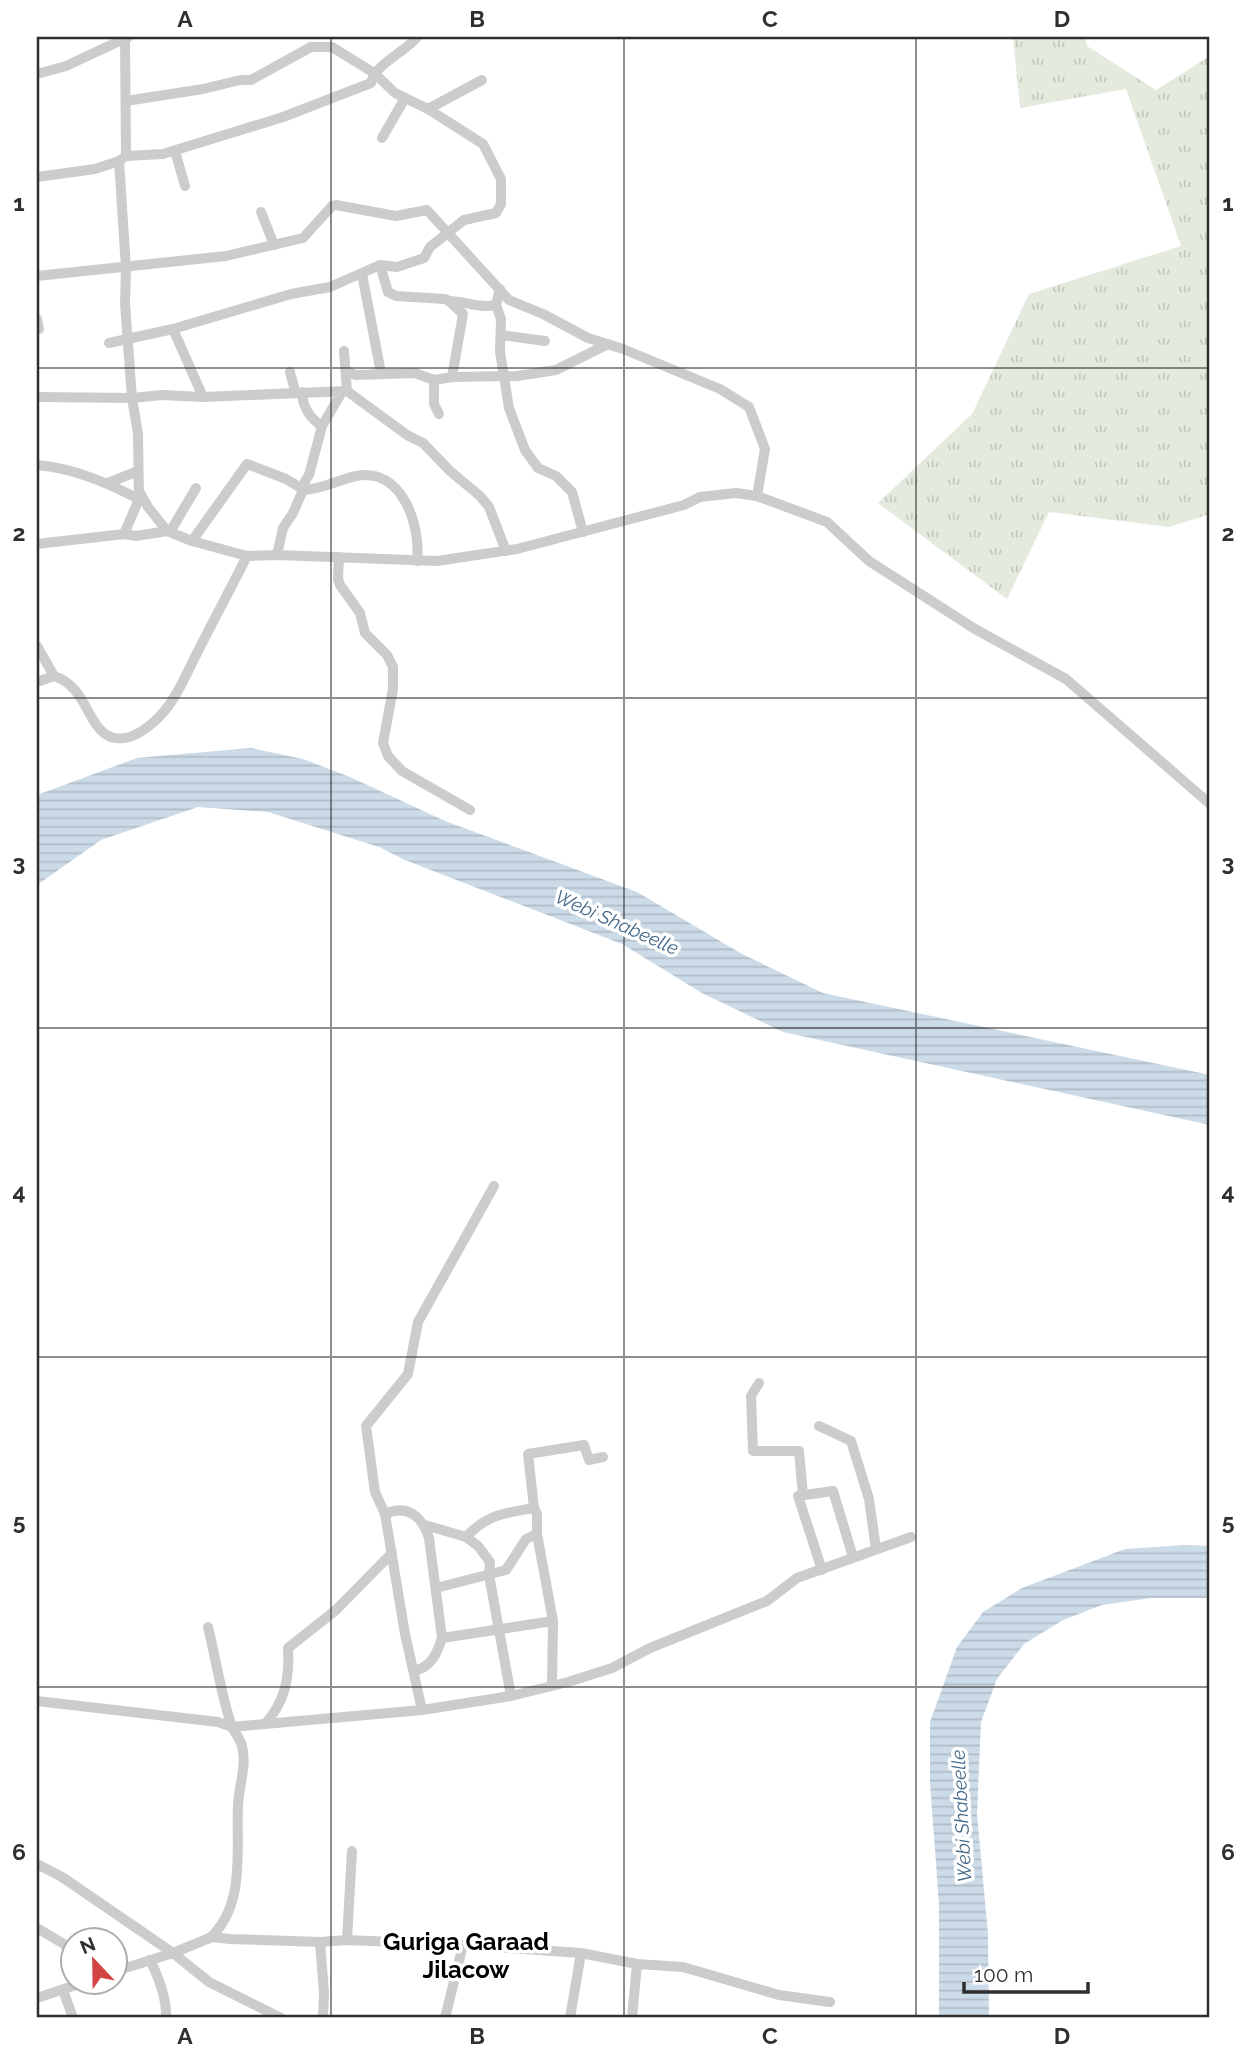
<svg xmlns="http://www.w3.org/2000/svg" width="1247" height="2055" viewBox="0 0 1247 2055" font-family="Raleway,sans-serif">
<defs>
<pattern id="grass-tufts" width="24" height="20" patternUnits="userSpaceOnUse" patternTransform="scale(1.75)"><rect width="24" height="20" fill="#e4eade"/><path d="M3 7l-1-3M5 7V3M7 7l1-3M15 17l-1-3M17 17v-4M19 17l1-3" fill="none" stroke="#c4c9bf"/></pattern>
<pattern id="water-rules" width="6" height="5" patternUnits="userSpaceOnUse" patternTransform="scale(1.75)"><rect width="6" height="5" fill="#ccdbe8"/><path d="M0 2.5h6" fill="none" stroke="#b0bcc7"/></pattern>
</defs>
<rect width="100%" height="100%" fill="#fff"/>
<polygon fill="url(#grass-tufts)" points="1013,37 1085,37 1087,46 1156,90 1210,56 1210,424 1207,424 1210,458 1210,514 1169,527 1049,512 1007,599 878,503 972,414 1029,294 1181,246 1126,89 1020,108"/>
<g fill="url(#water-rules)">
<polygon points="251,748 303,759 350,777 445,821 637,892 742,954 823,993 1210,1075 1210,1125 783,1032 702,993 622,944 405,860 379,847 268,812 198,807 101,840 37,885 37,795 137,758"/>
<polygon points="1185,1545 1210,1546 1210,1598 1151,1598 1102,1605 1063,1620 1024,1644 997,1679 981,1722 977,1814 988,1934 989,2018 939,2018 939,1904 930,1783 930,1722 957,1647 983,1612 1022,1588 1125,1549"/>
</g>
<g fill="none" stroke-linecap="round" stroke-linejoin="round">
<g stroke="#ccc" stroke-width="10">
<polyline points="125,37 126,156"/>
<polyline points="37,74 66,66 128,37"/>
<polyline points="428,109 482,80"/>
<polyline points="382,138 405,98"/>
<polyline points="175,151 185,186"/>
<polyline points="119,161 126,268 125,304 132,398 138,434 139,499 124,534"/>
<path d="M 37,177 L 95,169 L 119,161 L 126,156 L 163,154 L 283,117 L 371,83 C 376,63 403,54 417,37"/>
<polyline points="261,212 274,245"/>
<polyline points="380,265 388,292 396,296 445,299 449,301 463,314 452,377 434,380"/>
<polyline points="362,274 381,373"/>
<polyline points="37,276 226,256 303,238 332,206 336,205 396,216 427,210 509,300 543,314 588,338 623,349 720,389 749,407 765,449 757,496"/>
<polyline points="500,289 496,305 501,319 500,352 509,408 525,450 538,468 556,476 572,492 583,532"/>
<path d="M 449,301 C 465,301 481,309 496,305"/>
<polyline points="37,319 39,329"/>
<polyline points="173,329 203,397"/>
<polyline points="501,335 545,341"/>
<polyline points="109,343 173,329 291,294 330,287 380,265 397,267 424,258 430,247 464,220 496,213 501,204 501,179 483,144 428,109 395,93 374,73 332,47 311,47 251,80 240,80 203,89 126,101"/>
<polyline points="344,351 347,391"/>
<polyline points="290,372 295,391"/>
<polyline points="347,372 356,375 415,373 434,380 434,404 439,414"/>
<polyline points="452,377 517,376 556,370 608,344"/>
<path d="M 302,392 C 302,405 310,419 322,426"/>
<polyline points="37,397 132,398 162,395 203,397 347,391 407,435 423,443 450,471 480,496 489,507 506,551"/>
<path d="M 37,465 C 74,468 107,483 139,499"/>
<polyline points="108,483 138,471"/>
<path d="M 303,490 C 324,489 337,480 356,476 C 402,467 421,525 417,561"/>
<polyline points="139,491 148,507 167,531"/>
<polyline points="170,532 196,488"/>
<polyline points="192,541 247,464 286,479 301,488"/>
<polyline points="37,544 124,534 136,536 167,531 192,541 247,556 277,555 437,561 517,549 684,505 700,497 736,493 757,496 827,522 869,561 975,629 1066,679 1210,804"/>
<polyline points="277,555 283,528 293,513 303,490 301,488 309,475 322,426 342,392"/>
<polyline points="339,557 338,579 340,585 360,613 365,633 387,655 393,667 393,689 383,743 388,756 402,771 470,810"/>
<path d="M 37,646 L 54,676 C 88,687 86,727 111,737 C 129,743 147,729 159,717 C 175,701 185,677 195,657 C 212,623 230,590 247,556"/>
<polyline points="37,682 54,676"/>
<polyline points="759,1383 751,1396 753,1451 799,1451 803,1495"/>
<polyline points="819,1426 851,1441 869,1499 876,1549"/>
<polyline points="534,1508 528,1454 584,1445 589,1460 603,1457"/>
<path d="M 385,1514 C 407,1504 422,1516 429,1538 L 442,1638 L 553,1621 L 537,1534 L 526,1539 L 506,1570 L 436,1588"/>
<path d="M 425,1525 L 466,1537 C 488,1514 504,1513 534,1508 L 537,1514 L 537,1534"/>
<polyline points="466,1537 478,1546 490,1562 489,1575 511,1696"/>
<polyline points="822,1570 798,1496 833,1491 853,1557"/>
<path d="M 208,1627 C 216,1659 221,1695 232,1727 C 235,1733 240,1739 242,1746 C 247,1766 239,1785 238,1805 C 236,1849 246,1905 210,1938"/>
<path d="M 414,1671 C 431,1667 437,1654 442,1638"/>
<polyline points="552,1684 553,1621"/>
<polyline points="37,1701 218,1722 232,1727 422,1710 511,1696 568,1682 612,1668 650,1648 767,1601 797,1578 911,1537"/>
<polyline points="422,1710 405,1634 385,1514 375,1492 366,1426 408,1374 418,1322 494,1186"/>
<path d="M 265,1724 C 285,1702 290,1677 288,1648 L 336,1610 L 392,1553"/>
<polyline points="37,1864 62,1877 173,1953 209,1982 281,2018"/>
<polyline points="37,1928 74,1950"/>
<polyline points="347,1940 352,1851"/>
<polyline points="320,1942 324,1993 323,2018"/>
<path d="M 150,1960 C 159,1978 167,1998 166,2018"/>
<polyline points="116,1971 173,1953 212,1937 230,1939 320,1942 347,1940 463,1945 581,1953 637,1964"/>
<polyline points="63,1990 73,2018"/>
<polyline points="37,1998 85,1982"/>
<polyline points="445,2018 463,1945"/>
<polyline points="570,2018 581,1953"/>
<polyline points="632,2018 637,1964 683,1967 779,1995 830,2002"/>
</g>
</g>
<path fill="none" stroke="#2f2f2f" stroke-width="2" stroke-opacity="0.55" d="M 331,37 L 331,2018M 624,37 L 624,2018M 916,37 L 916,2018M 37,368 L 1210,368M 37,698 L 1210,698M 37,1028 L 1210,1028M 37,1357 L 1210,1357M 37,1687 L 1210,1687"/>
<g text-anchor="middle" stroke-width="7" stroke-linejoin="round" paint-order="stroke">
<g font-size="19" font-style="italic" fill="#456988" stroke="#fff">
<text transform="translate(617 922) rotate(24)" y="7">Webi Shabeelle</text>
<text transform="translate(961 1816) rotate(-93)" y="7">Webi Shabeelle</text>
</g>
<g font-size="24" font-weight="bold" fill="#000" stroke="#fff">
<text x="466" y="1950">Guriga Garaad<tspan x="466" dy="28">Jilacow</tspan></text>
</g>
</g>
<rect width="1247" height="2055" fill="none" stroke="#ffffff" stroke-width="77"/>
<g transform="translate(94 1961) rotate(338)"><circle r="33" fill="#ffffff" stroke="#acacac" stroke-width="2"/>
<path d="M0-5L12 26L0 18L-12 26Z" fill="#d24444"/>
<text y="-10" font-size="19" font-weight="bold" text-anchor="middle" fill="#2f2f2f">N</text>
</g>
<path d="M964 1982v10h124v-10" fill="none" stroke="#2f2f2f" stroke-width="3.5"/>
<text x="974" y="1982" font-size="21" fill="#2f2f2f" stroke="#ffffff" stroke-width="5" paint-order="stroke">100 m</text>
<rect x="38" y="38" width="1170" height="1978" fill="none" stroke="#2f2f2f" stroke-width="2.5"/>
<g font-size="23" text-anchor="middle" font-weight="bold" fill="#2f2f2f">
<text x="185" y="27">A</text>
<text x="477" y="27">B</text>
<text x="770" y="27">C</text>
<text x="1062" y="27">D</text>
<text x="19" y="211">1</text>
<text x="1228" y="211">1</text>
<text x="19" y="541">2</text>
<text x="1228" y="541">2</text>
<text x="19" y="871">3</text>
<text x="1228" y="871">3</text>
<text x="19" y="1200">4</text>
<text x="1228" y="1200">4</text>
<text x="19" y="1530">5</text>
<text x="1228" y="1530">5</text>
<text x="19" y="1860">6</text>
<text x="1228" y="1860">6</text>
<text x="185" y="2044">A</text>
<text x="477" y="2044">B</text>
<text x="770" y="2044">C</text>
<text x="1062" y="2044">D</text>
</g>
</svg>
